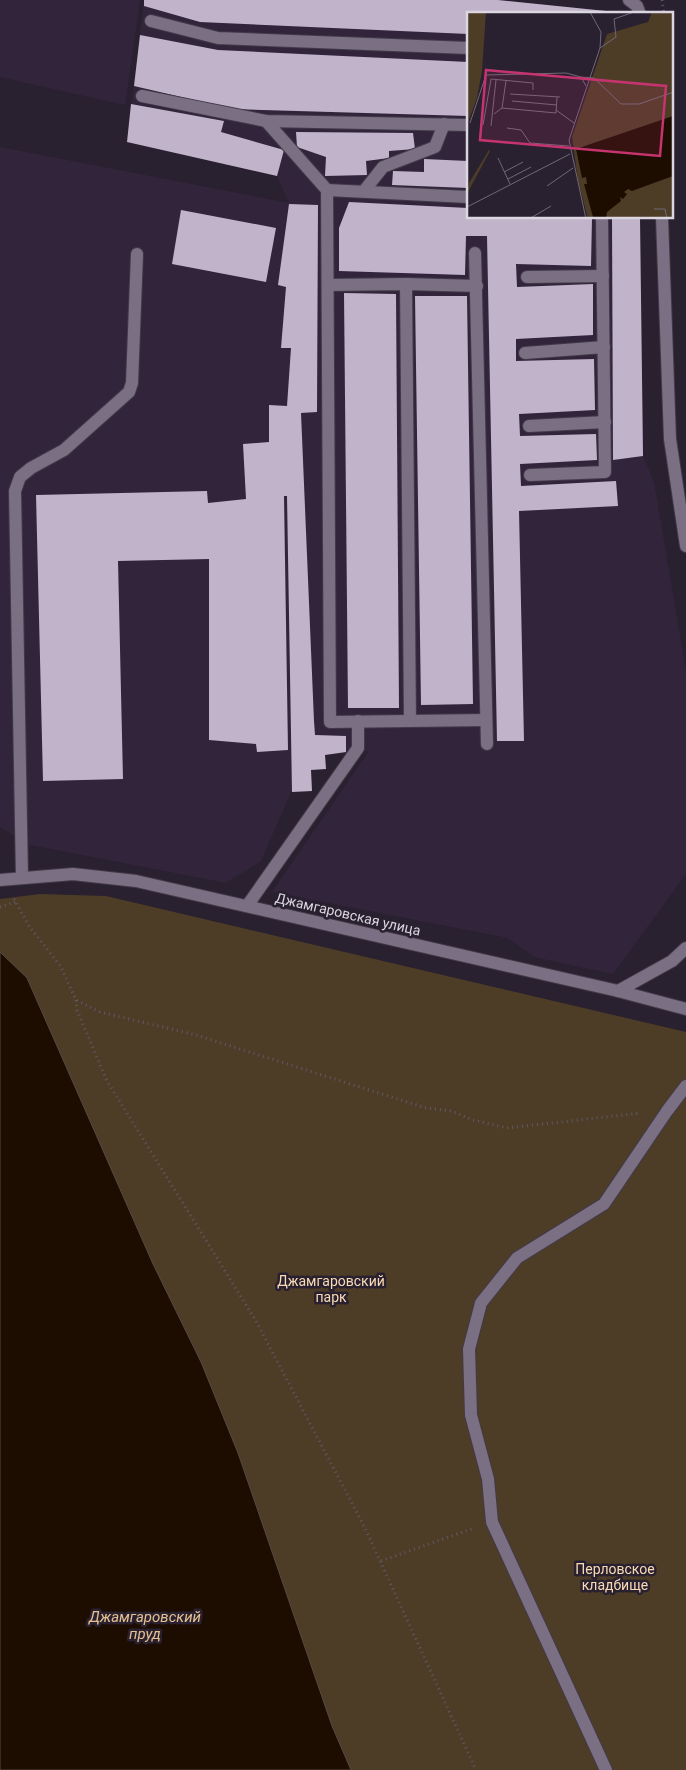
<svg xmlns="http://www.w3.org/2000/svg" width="686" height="1770" viewBox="0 0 686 1770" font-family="Roboto,sans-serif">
<rect width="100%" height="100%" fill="#292030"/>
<g fill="#32253b">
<polygon points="0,0 140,0 125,105 0,77"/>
<polygon points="144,0 498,0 616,12 617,14 468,14 468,218 640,218 643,456 654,482 686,671 686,874 613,974 534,957 508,938 272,892 369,751 325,755 326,769 311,770 312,791 291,792 261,861 226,883 26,844 0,827 0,147 289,203 277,176 127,142"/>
</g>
<polygon fill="#4d3d27" points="40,894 106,896 686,1032 686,1770 0,1770 0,899"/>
<polygon fill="#1d0d00" stroke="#564944" points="0,952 27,978 153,1264 201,1362 238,1453 332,1726 351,1770 0,1770"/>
<g fill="#c1b4ca">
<polygon points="144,0 498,0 616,12 616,14 468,14 468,34 200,22 144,6"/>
<polygon points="140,35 218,50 468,62 468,116 233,109 134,86"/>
<polygon points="131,104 224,121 221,132 284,150 277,176 127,142"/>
<polygon points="296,132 413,133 415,149 389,151 389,158 366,161 367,175 325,176 326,157 297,147"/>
<polygon points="424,159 468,161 468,188 392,185 393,171 424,172"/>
<polygon points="349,202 468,208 468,218 592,218 591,266 516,264 517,287 593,284 593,335 516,339 516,361 594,359 595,410 519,414 520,436 596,434 597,460 520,464 521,486 616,481 618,506 519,511 524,741 497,741 487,236 466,236 465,275 339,271 339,228"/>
<polygon points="289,204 318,205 317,412 301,413 314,721 315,735 346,736 346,752 325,755 326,769 311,770 312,791 292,792 287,496 284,496 288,750 257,752 256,744 209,740 209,559 118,561 123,779 43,781 36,495 207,491 208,503 246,499 243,444 269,442 269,405 287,406 291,348 281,348 286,287 278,285"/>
<polygon points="181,210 276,228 266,282 172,264"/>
<polygon points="612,218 640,218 643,456 613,460"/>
<polygon points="344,293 396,294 399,708 348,708"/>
<polygon points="415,296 467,296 473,704 421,705"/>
</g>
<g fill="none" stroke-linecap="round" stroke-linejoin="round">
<g stroke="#423a48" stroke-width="14">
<g id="lane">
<polyline points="151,21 218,38 468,48"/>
<polyline points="142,96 266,121 468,125"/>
<polyline points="266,121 327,190 330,722 486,720"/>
<polyline points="327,190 468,197"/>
<polyline points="364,191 383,167 435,147 444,124"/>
<polyline points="475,253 487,744"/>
<polyline points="527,277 603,276"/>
<polyline points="406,284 410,721"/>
<polyline points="328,285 406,284 477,286"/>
<polyline points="525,353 604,347"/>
<polyline points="529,426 605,422"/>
<polyline points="530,475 605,472 602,218"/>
<polyline points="22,878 15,491 20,477 31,468 64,450 129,392 132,383 137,254"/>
<polyline points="247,906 358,748 358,721"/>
<polyline points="606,1770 492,1522 488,1479 471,1415 469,1349 481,1303 517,1258 604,1204 667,1111 686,1086"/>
</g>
</g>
<g stroke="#423a48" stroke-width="14">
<g id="street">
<polyline points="629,0 637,6 640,14"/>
<polyline points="662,218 670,439 686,546"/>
<polyline points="0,880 73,874 136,881 618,991 686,1009"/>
<polyline points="618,991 672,961 686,948"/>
</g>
</g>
<g stroke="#605866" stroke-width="3" stroke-dasharray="1 4" stroke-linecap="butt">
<polyline points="662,0 664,14"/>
<polyline points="14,899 29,926 61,967 76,1000 100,1012 196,1035 426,1108 451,1111 473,1120 507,1128 641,1113"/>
<polyline points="0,907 16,902"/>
<polyline points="76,1000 77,1010 107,1081 256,1321 364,1526 476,1770"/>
<polyline points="381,1561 474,1528"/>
</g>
<use href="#lane" stroke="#7b6f83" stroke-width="12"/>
<use href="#street" stroke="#7b6f83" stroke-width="12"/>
</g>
<g text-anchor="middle" stroke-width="5" stroke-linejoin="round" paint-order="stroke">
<g font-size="14" fill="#dcd6e1" stroke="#292030">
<text transform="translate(348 914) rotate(13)" y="5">Джамгаровская улица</text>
</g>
<g font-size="14" fill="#f9dbb3" stroke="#292030">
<text x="331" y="1286">Джамгаровский<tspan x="331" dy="16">парк</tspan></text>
<text x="615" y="1574">Перловское<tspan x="615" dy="16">кладбище</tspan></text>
</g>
<g font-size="15" font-style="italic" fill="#e6c18e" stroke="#292030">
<text x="145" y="1622">Джамгаровский<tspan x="145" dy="17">пруд</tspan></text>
</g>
</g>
<g transform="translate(467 12)">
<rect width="206" height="206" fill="#292030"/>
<path d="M 0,0 L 19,0 L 15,59 L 10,86 L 0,113 ZM 185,0 L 206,0 L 206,206 L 121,207 L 111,168 L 105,125 L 140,22 L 181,10 ZM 22,138 L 23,139 L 0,182 L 2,171 Z" fill="#4d3d27"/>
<path d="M 206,104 L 206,164 L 165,179 L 161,177 L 157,180 L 160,182 L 156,187 L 153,185 L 154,189 L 140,200 L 139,206 L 126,205 L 117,172 L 120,172 L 119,165 L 115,166 L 109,137 Z" fill="#1d0d00"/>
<path fill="none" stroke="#716977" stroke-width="1" d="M 133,36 L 149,25 L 147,7 L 167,0M 114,65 L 127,66 L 154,92 L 172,92 L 207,80M 43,82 L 93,85M 45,89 L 90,93M 35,96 L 39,69M 89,98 L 107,111M 27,102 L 35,96 L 89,101 L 90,85M 3,111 L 19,63 L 99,61 L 114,65 L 119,74M 16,113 L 24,67 L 66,71 L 66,78M 24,114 L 29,68M 40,116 L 54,118 L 63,131 L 102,134M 31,146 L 43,172M 37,160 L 56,150M 41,167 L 64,155M 80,174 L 106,156M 0,195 L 103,142M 187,197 L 198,197 L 200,207M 62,207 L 84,194M 119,207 L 102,128 L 133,36 L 134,20 L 123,0"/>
<path fill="#c6346f" fill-opacity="0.15" stroke="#c6346f" stroke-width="2.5" d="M 19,58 L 199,74 L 193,144 L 13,128 Z"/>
<rect width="206" height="206" fill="none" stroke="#dcd6e1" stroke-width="2.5"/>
</g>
</svg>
